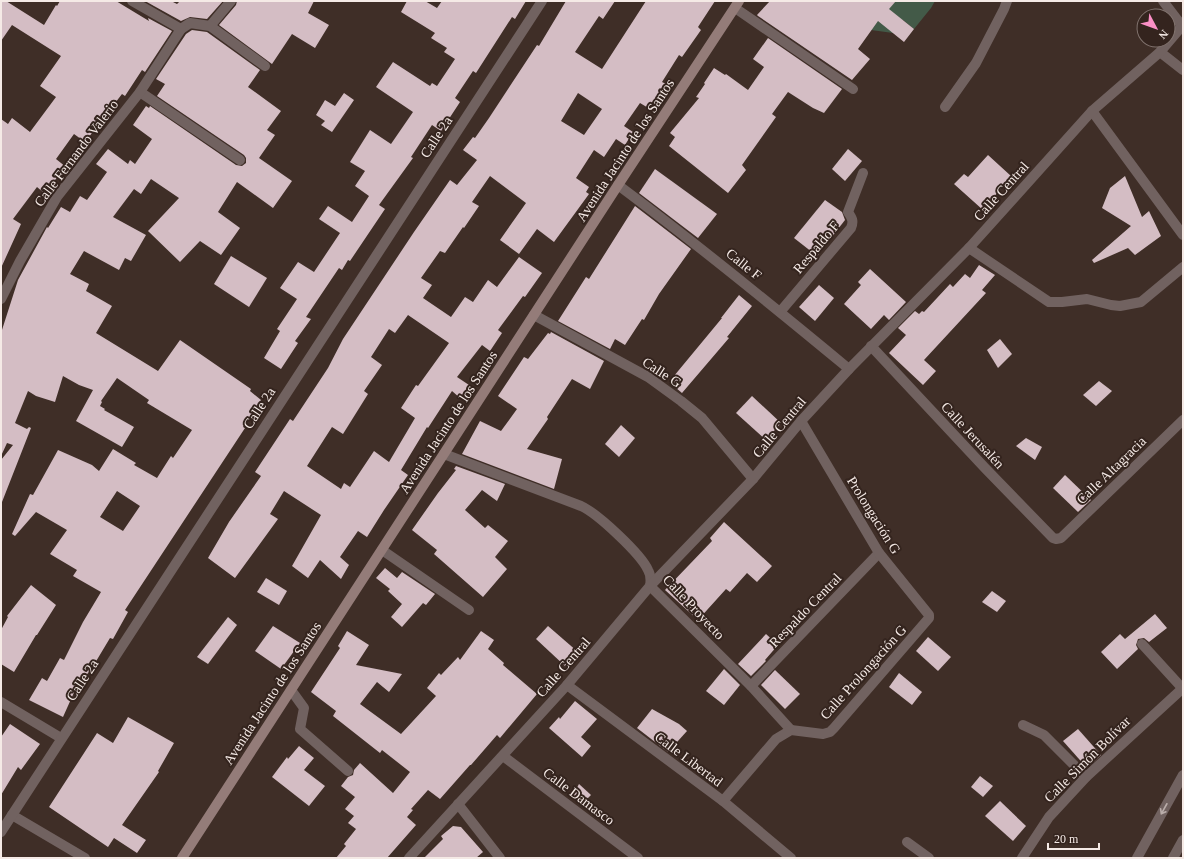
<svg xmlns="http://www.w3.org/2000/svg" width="1184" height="859" viewBox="0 0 1184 859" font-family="Georgia,serif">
<rect width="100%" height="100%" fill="#3f2e27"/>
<polygon fill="#435a48" points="896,1 935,1 931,8 914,29 903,20 893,33 871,30 868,26"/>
<g fill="#d4bdc4" fill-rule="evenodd">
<polygon points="1,1 6,1 44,25 56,5 57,6 60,1 116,1 149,21 148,18 172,31 145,72 142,70 125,96 122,94 85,142 74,134 56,159 66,167 44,193 37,187 13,219 21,224 1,268 1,119 8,124 12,118 30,132 56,97 40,86 61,56 12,25 1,41"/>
<polygon points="145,1 171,1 177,4 180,1 223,1 207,19 190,17 181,21"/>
<polygon points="237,1 314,1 308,13 329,25 315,48 292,34 272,64 219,25 236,5"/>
<polygon points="407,1 425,1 437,8 442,1 526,1 515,19 512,17 476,73 473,71 455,98 460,102 441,131 432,125 411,157 413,158 379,205 385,209 350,261 348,260 342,270 339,268 306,317 311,319 295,341 298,343 281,369 264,358 280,331 277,329 297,299 280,288 298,262 314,272 340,233 319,219 328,206 352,222 369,196 355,186 365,171 350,162 370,130 391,144 413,112 376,87 393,62 430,86 432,83 437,86 455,59 444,52 447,48 431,38 435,33 401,12"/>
<path d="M 566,1 L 615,1 L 603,19 L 599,16 L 575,52 L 602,69 L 646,1 L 715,1 L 698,27 L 701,30 L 682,57 L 679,55 L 662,82 L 666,84 L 650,109 L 640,103 L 624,126 L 633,132 L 625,145 L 616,139 L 604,157 L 594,150 L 576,178 L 589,187 L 586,192 L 589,194 L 554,242 L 537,229 L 519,254 L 500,240 L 526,203 L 490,176 L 472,202 L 479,206 L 464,228 L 463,227 L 445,253 L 440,251 L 421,278 L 432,285 L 423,298 L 451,317 L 465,297 L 473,302 L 488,280 L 497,287 L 519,257 L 542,273 L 525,297 L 523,296 L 498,330 L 502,333 L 490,351 L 482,345 L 457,377 L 469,385 L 460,398 L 452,391 L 428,428 L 427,427 L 401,470 L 408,475 L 384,510 L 367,537 L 358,531 L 340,557 L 349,565 L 341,579 L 320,560 L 308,578 L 292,566 L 321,515 L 284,491 L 270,514 L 278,519 L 235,578 L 208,558 L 229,522 L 261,476 L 255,472 L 290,419 L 293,421 L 328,368 L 343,339 L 414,232 L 450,180 L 457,185 L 477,160 L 463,150 L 473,137 L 475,138 L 489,118 L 537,45 L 539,46 ZM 578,93 L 602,109 L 584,135 L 561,121 ZM 408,315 L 449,343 L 418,386 L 416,385 L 401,408 L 415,418 L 389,462 L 374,451 L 350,487 L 344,483 L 341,489 L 307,466 L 332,427 L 343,434 L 368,394 L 364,391 L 382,365 L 371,357 L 389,329 L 395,333 Z"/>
<polygon points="770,1 896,1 889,9 914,29 904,42 878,21 858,49 870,59 852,80 758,16 757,15"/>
<path d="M 192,30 L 207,32 L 260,70 L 248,87 L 281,111 L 267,130 L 275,135 L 259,158 L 292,181 L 273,208 L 237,182 L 218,212 L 240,228 L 221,255 L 200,241 L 180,262 L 148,231 L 179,198 L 151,179 L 141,194 L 134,189 L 113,217 L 146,235 L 131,261 L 125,258 L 119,270 L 84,251 L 70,274 L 89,284 L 86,291 L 112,306 L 96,333 L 158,371 L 180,340 L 251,389 L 250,391 L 261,400 L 243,427 L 245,428 L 125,610 L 128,612 L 113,639 L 110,638 L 92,668 L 76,688 L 63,717 L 29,700 L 42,678 L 47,681 L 60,658 L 64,660 L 83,622 L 101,592 L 73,576 L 77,570 L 50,554 L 67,530 L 36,512 L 15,536 L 12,534 L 30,494 L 33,495 L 58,450 L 92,465 L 99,471 L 113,449 L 136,463 L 134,465 L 157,478 L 171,456 L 173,458 L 192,430 L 147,403 L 149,400 L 117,378 L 101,401 L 102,402 L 100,406 L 105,409 L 104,410 L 134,427 L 122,447 L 76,421 L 93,390 L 79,385 L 63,376 L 55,402 L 36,396 L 28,391 L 15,423 L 27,429 L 29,427 L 31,428 L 2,502 L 1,502 L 1,460 L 13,445 L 7,443 L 1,456 L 1,333 L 18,280 L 47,227 L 48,228 L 61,207 L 70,212 L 80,196 L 87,200 L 107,172 L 96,164 L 108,149 L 128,164 L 130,160 L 135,164 L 152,139 L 133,125 L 146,106 L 149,108 L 150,106 L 236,165 L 242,166 L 246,163 L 246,158 L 244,155 L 157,96 L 165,84 L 156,79 L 186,34 ZM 117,491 L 140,506 L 123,531 L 100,517 Z"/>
<polygon points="768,38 842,89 824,113 813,108 788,92 772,114 776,117 742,165 746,170 728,193 669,146 675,137 670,133 699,98 696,97 705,84 704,83 714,68 725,75 726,74 748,90 764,67 753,59"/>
<polygon points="344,93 354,100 332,132 321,125 325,121 316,115 325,100 335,106"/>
<polygon points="848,149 862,161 845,181 832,169"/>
<polygon points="988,155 1011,176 983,210 954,184 964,174 968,177"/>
<polygon points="655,169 717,214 698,238 639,193"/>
<polygon points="1125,176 1142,217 1149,211 1161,236 1135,255 1128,248 1094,263 1092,260 1131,226 1102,208 1110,188"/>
<polygon points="825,200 842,212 845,220 817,256 794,238"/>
<polygon points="635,206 691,249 659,294 644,320 642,319 625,345 615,339 610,349 558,321 586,277 589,279"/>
<polygon points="231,256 267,278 249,307 214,284"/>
<polygon points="979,265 995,275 982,290 986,293 924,360 936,371 923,385 889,353 906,335 898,328 915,311 919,314 922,311 924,312 950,284 953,287 965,274 970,278"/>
<polygon points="870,269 906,302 889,320 884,315 871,329 844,304 861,285 858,282"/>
<polygon points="819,285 834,298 815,321 799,307"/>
<polygon points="739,295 752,306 727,337 729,338 682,393 669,382 722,318 721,318"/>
<polygon points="551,332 604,361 590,389 572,379 547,417 548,419 527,449 562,459 554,489 462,454 480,421 501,431 517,409 498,396 524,357 528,359 548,333 550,334"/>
<polygon points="1000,339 1012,354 998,368 987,350"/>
<polygon points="1099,381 1112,391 1096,406 1083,395"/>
<polygon points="752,396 781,423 766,440 736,413"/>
<polygon points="621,425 635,438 619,457 605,444"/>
<polygon points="1026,438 1042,447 1035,460 1016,446"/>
<polygon points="456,466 505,484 497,501 482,490 465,510 485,528 488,525 508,541 495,557 507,569 483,597 434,554 437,550 412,530 438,493 456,470 454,469"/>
<polygon points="1065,475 1091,500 1078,512 1053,488"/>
<polygon points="724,522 772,566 757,582 747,573 730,592 726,589 698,620 665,590 712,541 710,538"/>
<polygon points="385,568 397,578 402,572 435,594 426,605 423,603 402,627 391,617 402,604 388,591 390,589 376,578"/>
<polygon points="266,578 287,591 279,605 257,592"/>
<polygon points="31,585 56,605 37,635 36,635 14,672 1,664 1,630 8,617 7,616"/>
<polygon points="992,591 1006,601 997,612 982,602"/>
<polygon points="1155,614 1167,628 1149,642 1144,638 1138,639 1136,645 1138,649 1117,669 1101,652 1120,634 1125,639"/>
<polygon points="228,617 237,625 208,664 197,657"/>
<polygon points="273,626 300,643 281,669 255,651"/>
<polygon points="548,626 578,652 565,666 536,639"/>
<polygon points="347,631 369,645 356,665 402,674 389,692 377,682 360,704 401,734 436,696 427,688 439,673 441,675 458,657 460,660 481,631 494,640 488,649 504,663 503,665 537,694 500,738 497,735 471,765 470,765 440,799 428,790 411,809 413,810 407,817 416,825 387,858 336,858 346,846 344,844 356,829 348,823 354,816 345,809 355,797 341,786 348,777 353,775 354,770 360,763 393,793 410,772 382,750 380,753 333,716 336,711 311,692 340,648 338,646"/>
<polygon points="766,634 778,645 765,660 766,661 751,676 738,664"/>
<polygon points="928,637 951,657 938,671 916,651"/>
<polygon points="724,669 740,685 724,705 706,691"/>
<polygon points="775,670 800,694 785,709 761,685"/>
<polygon points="899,673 922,692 912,705 889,687"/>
<polygon points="575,701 597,719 581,737 591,746 582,757 549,728 559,717 560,719"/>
<polygon points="652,709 679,724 687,731 668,752 637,728"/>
<polygon points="128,717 174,743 158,771 159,772 122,825 146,840 137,853 114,838 108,847 49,807 97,733 113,743"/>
<polygon points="10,724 40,744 21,770 18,767 1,795 1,737"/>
<polygon points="1078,729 1101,755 1087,768 1063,741"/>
<polygon points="299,746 314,758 304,770 325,786 309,806 272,777 287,757 288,759"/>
<polygon points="980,776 993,786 983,797 971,787"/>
<polygon points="579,784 591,795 583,803 572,797"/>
<polygon points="1000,801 1026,826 1013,841 985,816"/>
<polygon points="453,826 461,827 483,852 476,858 424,858 443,839 441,836"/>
</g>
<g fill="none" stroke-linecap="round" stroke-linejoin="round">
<g stroke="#716260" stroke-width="10">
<polyline points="735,8 853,89"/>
<polyline points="210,26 231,1"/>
<polyline points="181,29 190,23 210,26 265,66"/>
<polyline points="140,92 240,160"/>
<polyline points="969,248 1049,302 1062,302 1087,299 1111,305 1120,306 1141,302 1183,267"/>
<polyline points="382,550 469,610"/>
<polyline points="291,690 304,708 300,729 348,771"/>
<polyline points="907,842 929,858"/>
</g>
<g stroke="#716260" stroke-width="10">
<polyline points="1163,1 1182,26"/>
<polyline points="1160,52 1183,70"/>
<polyline points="945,107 976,63 1004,9 1007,1"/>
<polyline points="1092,111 1183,235"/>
<path d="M 618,185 C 697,244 773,306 849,369"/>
<polyline points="1,299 20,261 57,197 140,92 181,29 132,1"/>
<path d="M 780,312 L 851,228 C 854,221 852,218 848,212 L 863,173"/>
<polyline points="534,315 648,377 681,401 702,418 753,479"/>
<polyline points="871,346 985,468 1053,538 1056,539 1061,538 1183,420"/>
<path d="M 444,454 L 581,506 C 597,513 641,554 648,570 C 651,575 651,580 650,586 L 751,686 L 791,730"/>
<polyline points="1142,644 1183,689"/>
<polyline points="567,685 723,801 791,858"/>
<polyline points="751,686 879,553"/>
<polyline points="1,702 61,738"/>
<polyline points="1023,725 1044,735 1086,777"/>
<polyline points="503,756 638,858"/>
<polyline points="723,801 776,739 791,730 823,734 830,732 834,728 929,618 929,615 879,553 801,421"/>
<polyline points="458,804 500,858"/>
<polyline points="12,815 85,858"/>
<polyline points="1,832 542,1"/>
<polyline points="409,858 567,685 650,586 753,479 801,421 849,369 969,248 1092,111 1160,52 1183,25"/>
<polyline points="1022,858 1049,817 1086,777 1182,689"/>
</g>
<g stroke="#716260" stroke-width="10">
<polyline points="1137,858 1183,775"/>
<polyline points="1173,858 1183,840"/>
</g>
<polyline stroke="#947c79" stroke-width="10" points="182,858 618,185 739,1"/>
</g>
<defs><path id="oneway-shaft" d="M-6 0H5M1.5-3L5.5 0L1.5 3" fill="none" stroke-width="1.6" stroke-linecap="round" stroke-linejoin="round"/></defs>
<use stroke="#baadaa" href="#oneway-shaft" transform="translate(1164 809) rotate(119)"/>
<g text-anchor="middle" stroke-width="4" stroke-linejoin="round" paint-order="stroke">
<g font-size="14" fill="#f5eae6" stroke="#34241e">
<text transform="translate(436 137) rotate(-57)" y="5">Calle 2a</text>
<text transform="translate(625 150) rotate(-57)" y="5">Avenida Jacinto de los Santos</text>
<text transform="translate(76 153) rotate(-53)" y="5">Calle Fernando Valerio</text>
<text transform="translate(1001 191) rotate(-48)" y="5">Calle Central</text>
<text transform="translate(816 247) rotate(-50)" y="5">Respaldo F</text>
<text transform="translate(744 264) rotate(39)" y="5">Calle F</text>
<text transform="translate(662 372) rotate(33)" y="5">Calle G</text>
<text transform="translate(259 408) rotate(-57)" y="5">Calle 2a</text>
<text transform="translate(448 422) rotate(-57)" y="5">Avenida Jacinto de los Santos</text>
<text transform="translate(779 427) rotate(-50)" y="5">Calle Central</text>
<text transform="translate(973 435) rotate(47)" y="5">Calle Jerusalén</text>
<text transform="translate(1111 470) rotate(-44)" y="5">Calle Altagracia</text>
<text transform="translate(874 515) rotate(58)" y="5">Prolongación G</text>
<text transform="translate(694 607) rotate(47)" y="5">Calle Proyecto</text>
<text transform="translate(805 610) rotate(-46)" y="5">Respaldo Central</text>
<text transform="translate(563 667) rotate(-49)" y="5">Calle Central</text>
<text transform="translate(863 672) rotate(-48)" y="5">Calle Prolongación G</text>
<text transform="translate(82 680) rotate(-57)" y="5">Calle 2a</text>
<text transform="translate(272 693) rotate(-57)" y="5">Avenida Jacinto de los Santos</text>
<text transform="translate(689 759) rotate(37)" y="5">Calle Libertad</text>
<text transform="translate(1087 759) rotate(-45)" y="5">Calle Simón Bolívar</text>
<text transform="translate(579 796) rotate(37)" y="5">Calle Damasco</text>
</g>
</g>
<rect width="1184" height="859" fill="none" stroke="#f5eae6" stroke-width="4"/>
<g transform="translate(1156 28) rotate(131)"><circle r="19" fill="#34241e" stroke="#81736e"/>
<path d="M0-3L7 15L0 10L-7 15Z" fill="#fb8fc5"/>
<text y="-6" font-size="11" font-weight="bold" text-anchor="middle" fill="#f5eae6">N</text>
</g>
<path d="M1048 843v6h51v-6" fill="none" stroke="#f5eae6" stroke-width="2"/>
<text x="1054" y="843" font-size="12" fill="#f5eae6" stroke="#34241e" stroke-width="3" paint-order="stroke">20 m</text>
</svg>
